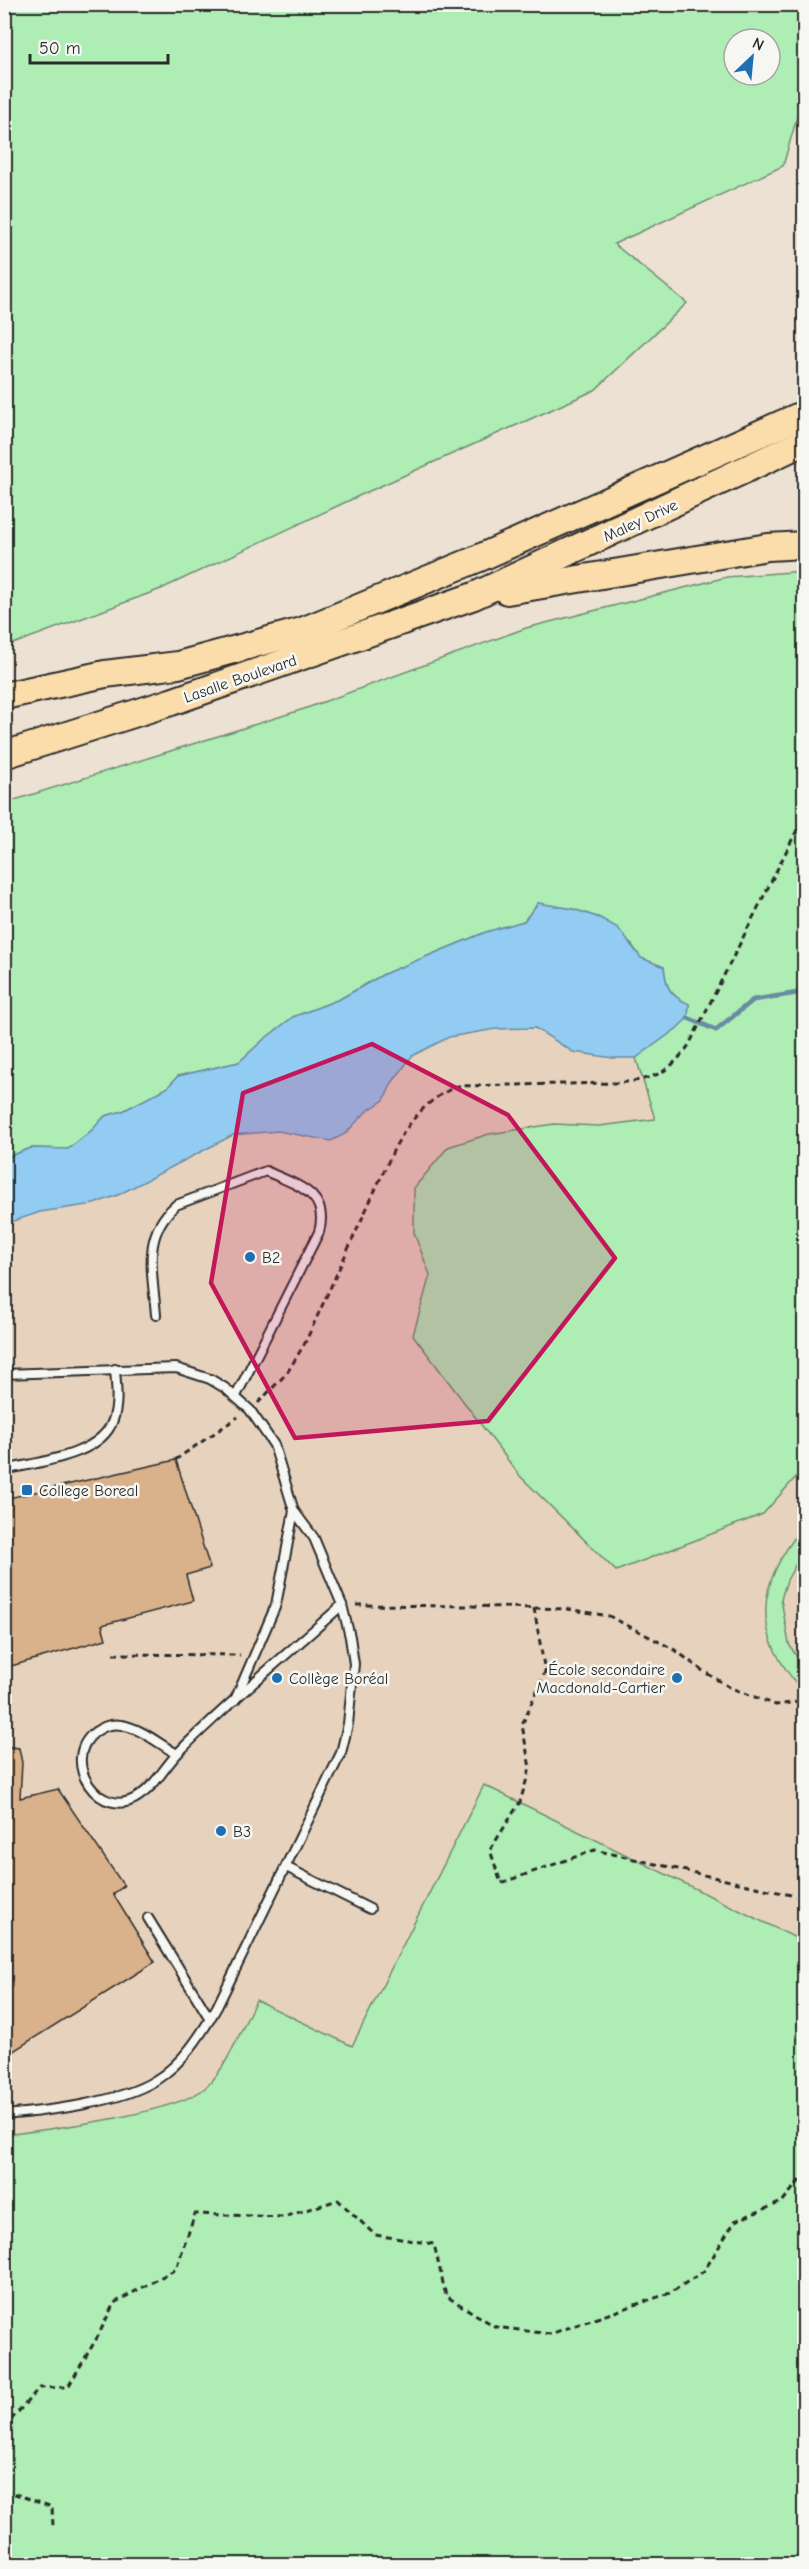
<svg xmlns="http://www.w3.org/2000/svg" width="809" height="2569" viewBox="0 0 809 2569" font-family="'Comic Neue',sans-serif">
<rect width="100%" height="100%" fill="#ede1d3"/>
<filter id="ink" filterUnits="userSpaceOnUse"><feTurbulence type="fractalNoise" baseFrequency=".0167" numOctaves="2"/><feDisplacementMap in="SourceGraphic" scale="12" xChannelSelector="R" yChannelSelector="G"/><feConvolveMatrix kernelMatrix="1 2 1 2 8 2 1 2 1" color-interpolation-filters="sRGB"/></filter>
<g filter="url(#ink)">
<polygon fill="#e7d3bd" points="535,1028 573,1052 613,1058 636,1058 655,1119 599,1126 554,1124 489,1134 448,1147 414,1233 430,1275 413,1335 520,1476 616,1571 763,1514 804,1468 804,1942 484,1785 352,2046 260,2002 5,2529 5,1224 40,1212 94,1204 118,1195 233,1135 278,1131 331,1141 345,1134 366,1112 384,1100 392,1083 412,1056 449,1037 496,1029"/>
<g fill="#aeedb4" stroke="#6c8c70" stroke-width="1.5" fill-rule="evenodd">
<path d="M 5,4 L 804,5 L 804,93 L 783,166 L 614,244 L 687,303 L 595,390 L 365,493 L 161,589 L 5,647 ZM 734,39 L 770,39 L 770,75 L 734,75 Z"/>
<path d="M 804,571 L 804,1468 L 763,1514 L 616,1571 L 520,1476 L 413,1335 L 430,1275 L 414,1233 L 414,1188 L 448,1147 L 489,1134 L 554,1124 L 599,1126 L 655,1119 L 636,1058 L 676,1029 L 687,1018 L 689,1005 C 670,995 666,988 664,967 L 641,958 L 632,945 L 600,918 L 573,909 L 538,903 L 524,921 L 486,932 L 384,974 L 340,999 L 293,1017 L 262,1041 L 239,1062 L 178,1076 L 167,1088 L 123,1111 L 105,1116 L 91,1131 L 68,1149 L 31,1148 L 5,1158 L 5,803 L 304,709 L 526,628 L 727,577 Z"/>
<path d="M 804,1526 L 804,1550 L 787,1580 L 781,1599 L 789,1644 L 804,1669 L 804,1692 C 751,1635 755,1584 804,1526 Z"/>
<path d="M 484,1785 L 804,1942 L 804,2564 L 5,2564 L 5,2135 C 48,2129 175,2114 205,2088 C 227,2069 243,2025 256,2000 L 352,2046 Z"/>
</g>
<path fill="#93ccf2" stroke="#698ca2" stroke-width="1.5" d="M 538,903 L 573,909 L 600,918 L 618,928 L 641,958 L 664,967 C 666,988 669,995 689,1004 L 688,1018 L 676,1029 L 636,1058 L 613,1058 L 573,1052 L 535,1028 L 496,1029 L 449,1037 L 412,1056 L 392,1083 L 384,1100 L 366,1112 L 345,1134 L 331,1141 L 278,1131 L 233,1135 L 118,1195 L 94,1204 L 40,1212 L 5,1224 L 5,1158 L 31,1148 L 68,1149 L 91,1131 L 105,1116 L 123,1111 L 167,1088 L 178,1076 L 239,1062 L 262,1041 L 293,1017 L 340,999 L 384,974 L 486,932 L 524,921 Z"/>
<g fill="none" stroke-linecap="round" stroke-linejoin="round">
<polyline stroke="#698ca2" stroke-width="5" points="688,1018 716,1030 753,1000 804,992"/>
</g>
<g fill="#d9b18a" stroke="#2b2b2b" stroke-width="1.5">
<polygon points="176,1460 210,1568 186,1575 193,1601 102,1625 106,1639 4,1668 4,1499"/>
<polygon points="4,1746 19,1748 22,1763 20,1798 58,1789 124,1886 113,1894 155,1962 4,2057"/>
</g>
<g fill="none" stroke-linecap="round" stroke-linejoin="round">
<g stroke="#2b2b2b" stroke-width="12">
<g id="service">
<path d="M 156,1315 C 153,1274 141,1235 176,1205 L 266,1171 C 295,1185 330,1192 319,1232 L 236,1396"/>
<path d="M 4,1374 L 176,1368 L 210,1379 L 225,1388 L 250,1410 L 274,1445 L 294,1511 L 314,1538 L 342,1605 L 350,1637 L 354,1664 L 348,1724 L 341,1753 L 217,2007 C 201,2035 183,2063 156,2080 C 120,2103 47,2111 4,2115"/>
<path d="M 4,1470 C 38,1462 101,1456 113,1420 C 119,1403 116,1386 115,1369"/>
<polyline points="235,1700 276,1605 294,1511"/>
<path d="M 177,1754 C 159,1744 141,1728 121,1725 C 112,1723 102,1727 95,1732 C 58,1761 101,1823 139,1796 C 157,1784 164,1767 179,1752 C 229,1701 288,1654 342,1605"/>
<polyline points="286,1867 370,1909"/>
<polyline points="148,1918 210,2019"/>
</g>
</g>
<g stroke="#2b2b2b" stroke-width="30">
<g id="trunk">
<polyline points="507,591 768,547 804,545"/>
<polyline points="4,696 105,674 178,665 302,631 477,559 804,414"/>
<polyline points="4,755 171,702 474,596 804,442"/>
</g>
</g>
<g stroke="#2b2b2b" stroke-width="3" stroke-dasharray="6 4.5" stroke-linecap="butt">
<path d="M 258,1403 L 287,1373 L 305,1343 L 394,1149 C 409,1121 428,1098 458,1086 L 616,1083 C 651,1080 668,1075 689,1045 L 804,816"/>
<polyline points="175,1460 238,1417"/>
<polyline points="356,1605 472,1606 567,1609 609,1616 675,1650 703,1671 731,1688 776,1705 797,1702 804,1694"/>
<polyline points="534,1608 545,1672 522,1725 530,1768 520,1802 490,1850 501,1883 595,1850 804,1898"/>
<polyline points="113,1654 240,1655"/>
<polyline points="4,2428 39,2388 68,2387 98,2336 114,2303 176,2269 195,2214 284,2217 338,2200 375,2235 434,2244 446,2296 496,2327 550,2334 670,2293 704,2271 735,2221 782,2202 804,2175"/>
<polyline points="4,2490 52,2507 53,2526"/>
</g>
<use href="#service" stroke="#f6f6f2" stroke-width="8"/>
<use href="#trunk" stroke="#fbddab" stroke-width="26"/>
</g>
</g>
<path fill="#c2185b" fill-opacity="0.2" stroke="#c2185b" stroke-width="4.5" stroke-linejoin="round" d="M 372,1044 L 508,1115 L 615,1258 L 488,1421 L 295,1438 L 211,1283 L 243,1093 Z"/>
<g fill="#1f6fb2" stroke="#f6f6f2" stroke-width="2">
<circle cx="250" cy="1257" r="6"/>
<rect x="21" y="1484" width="12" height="12" rx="3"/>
<circle cx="277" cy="1678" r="6"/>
<circle cx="677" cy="1678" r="6"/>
<circle cx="221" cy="1831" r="6"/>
</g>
<g text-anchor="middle" stroke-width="5" stroke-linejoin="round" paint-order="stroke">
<g font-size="16" fill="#2b2b2b" stroke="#f6f6f2">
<text transform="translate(640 520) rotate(-25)" y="6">Maley Drive</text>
<text transform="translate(240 678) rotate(-19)" y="6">Lasalle Boulevard</text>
</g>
<g font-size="16" fill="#2b2b2b" stroke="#f6f6f2" text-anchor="start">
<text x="262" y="1263">B2</text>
<text x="39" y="1496">College Boreal</text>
<text x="665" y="1675" text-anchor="end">École secondaire<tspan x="665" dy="18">Macdonald-Cartier</tspan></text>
<text x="289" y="1684">Collège Boréal</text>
<text x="233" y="1837">B3</text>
</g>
</g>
<rect width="809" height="2569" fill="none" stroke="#f6f6f2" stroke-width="24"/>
<rect x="12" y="12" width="785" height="2545" fill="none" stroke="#2b2b2b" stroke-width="2" filter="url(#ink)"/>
<g transform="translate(752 57) rotate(26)"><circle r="28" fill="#f6f6f2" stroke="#a5a5a2" stroke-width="1.5"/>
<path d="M0-4.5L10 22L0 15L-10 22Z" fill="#1f6fb2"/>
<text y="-9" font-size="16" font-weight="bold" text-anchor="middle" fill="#2b2b2b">N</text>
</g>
<path d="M30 54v9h138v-9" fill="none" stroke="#2b2b2b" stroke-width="3"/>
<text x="39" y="54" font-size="18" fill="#2b2b2b" stroke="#f6f6f2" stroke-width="4.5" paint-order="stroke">50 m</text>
</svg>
